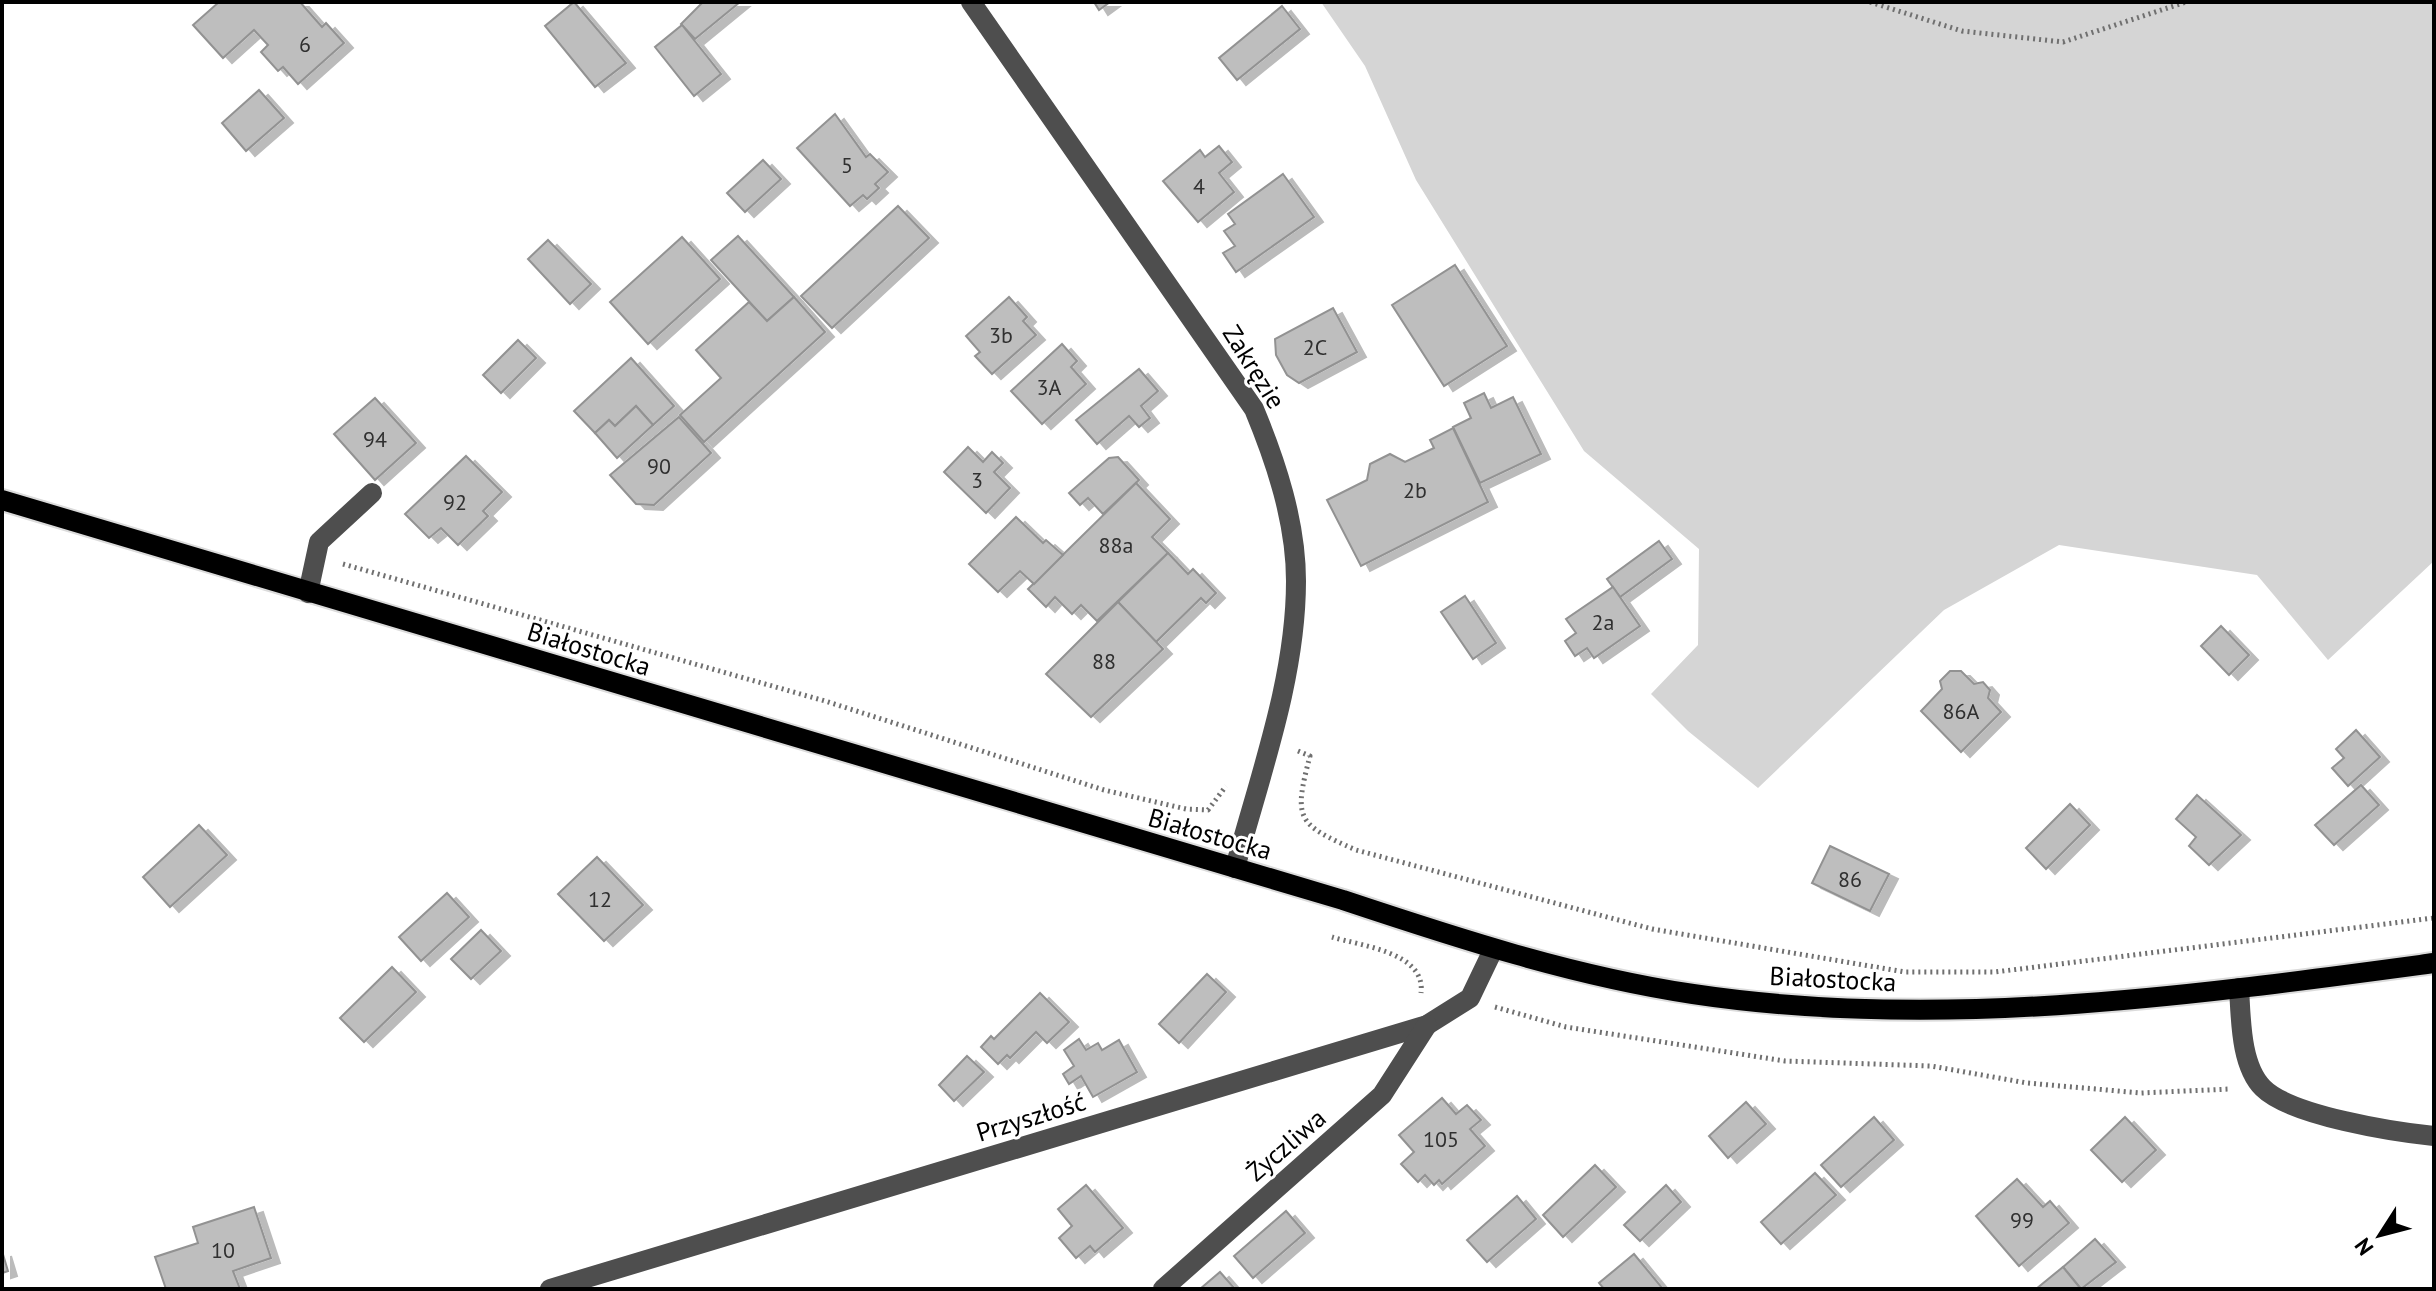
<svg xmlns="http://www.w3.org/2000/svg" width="2436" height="1291" viewBox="0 0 2436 1291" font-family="'PT Sans',sans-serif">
<defs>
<filter id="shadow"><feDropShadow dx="9" dy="5" stdDeviation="0" flood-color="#0004"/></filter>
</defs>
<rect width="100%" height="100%" fill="#fff"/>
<polygon fill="#d5d5d5" points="1321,2 2434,2 2434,561 2328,660 2257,575 2059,545 1944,610 1758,788 1688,731 1651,694 1698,645 1699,549 1584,451 1416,180 1365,66"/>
<g fill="#bebebe" stroke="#929292" stroke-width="2" filter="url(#shadow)">
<polygon points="219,2 300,2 322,27 326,23 344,43 298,84 283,67 278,71 261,52 268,45 254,30 223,58 193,25"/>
<polygon points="574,2 626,63 595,87 545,26"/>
<polygon points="703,2 740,2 695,39 681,24"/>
<polygon points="1094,2 1110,2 1099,10"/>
<polygon points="1282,6 1300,29 1237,80 1219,58"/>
<polygon points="682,25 721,74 694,96 655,47"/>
<polygon points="259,90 284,118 246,151 222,123"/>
<polygon points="835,114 866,157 870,154 888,172 875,184 879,188 867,199 863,195 850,206 797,148"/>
<polygon points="1219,146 1232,162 1219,173 1234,192 1198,222 1163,181 1200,150 1205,157"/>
<polygon points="763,160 781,179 745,212 727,193"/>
<polygon points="1283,174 1314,217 1236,272 1223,253 1235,246 1224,231 1235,224 1228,214"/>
<polygon points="898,206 929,238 832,328 801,296"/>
<polygon points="738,236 794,297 767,321 711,260"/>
<polygon points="682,237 720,279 648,344 610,302"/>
<polygon points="548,240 591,284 570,304 528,259"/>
<polygon points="1455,265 1507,346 1444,386 1392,305"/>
<polygon points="794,297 825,332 704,442 680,415 721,378 696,350 749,302 767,321"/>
<polygon points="1009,297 1027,317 1023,321 1036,335 992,374 975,356 980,352 966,336"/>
<polygon points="1333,308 1357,352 1299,383 1287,375 1276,355 1275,339"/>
<polygon points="518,340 536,358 501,393 483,375"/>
<polygon points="1062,344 1077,361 1071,367 1086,384 1042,424 1011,391"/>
<polygon points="631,358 674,406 653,425 636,406 615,426 609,420 595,433 574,411"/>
<polygon points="1139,369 1158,391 1141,406 1150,418 1139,427 1129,416 1097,444 1076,420"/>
<polygon points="1484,393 1491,408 1513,397 1541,454 1480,483 1453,427 1471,418 1464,403"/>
<polygon points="375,398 416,443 375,480 334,434"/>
<polygon points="636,406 653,425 617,458 595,433 609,420 615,426"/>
<polygon points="679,417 711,453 654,505 636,504 610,475"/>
<polygon points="1453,428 1488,502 1361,566 1327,500 1367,480 1370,464 1390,454 1405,462 1434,448 1430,440"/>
<polygon points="968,447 983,462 992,452 1003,463 994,472 1010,488 986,513 944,472"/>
<polygon points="466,456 502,492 483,511 488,516 458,545 441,528 429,538 405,514"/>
<polygon points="1118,457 1139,480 1103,514 1088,498 1080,505 1069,493 1109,458"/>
<polygon points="1136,483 1170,519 1152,537 1168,553 1097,621 1081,605 1072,614 1055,597 1046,607 1028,589"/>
<polygon points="1016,517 1043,543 1046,540 1063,555 1034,584 1020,571 998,592 969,564"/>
<polygon points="1659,541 1672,559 1620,597 1607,579"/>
<polygon points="1168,553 1188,574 1193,569 1216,593 1206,603 1201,598 1156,642 1118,602"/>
<polygon points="1613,587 1640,626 1594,658 1587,648 1575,656 1565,641 1576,633 1566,619"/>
<polygon points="1465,596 1496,643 1473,659 1441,612"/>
<polygon points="1118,602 1163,649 1091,717 1046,674"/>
<polygon points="2221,626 2249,655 2229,675 2201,646"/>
<polygon points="1950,671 1961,671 1974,684 1983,682 1990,690 1988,698 2001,712 1961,752 1921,711 1942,689 1940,681"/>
<polygon points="2356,730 2380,757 2348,786 2332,768 2344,758 2336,749"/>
<polygon points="2361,785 2379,805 2334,845 2315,825"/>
<polygon points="2197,795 2241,835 2209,865 2189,846 2196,837 2176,819"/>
<polygon points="2070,804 2090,825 2046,869 2026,848"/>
<polygon points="199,825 227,855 170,907 143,877"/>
<polygon points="1830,846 1889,874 1870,911 1812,883"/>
<polygon points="597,857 643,905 604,941 558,894"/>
<polygon points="447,893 469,917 421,961 399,937"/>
<polygon points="481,930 501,951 471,979 451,959"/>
<polygon points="392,967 416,992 364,1042 340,1018"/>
<polygon points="1207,974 1226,992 1179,1043 1159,1024"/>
<polygon points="1040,993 1069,1022 1047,1043 1036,1032 1010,1058 1007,1055 998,1064 981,1047 991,1036 994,1039"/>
<polygon points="1079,1039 1086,1050 1098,1043 1102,1050 1119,1040 1137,1072 1093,1097 1081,1076 1069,1084 1063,1074 1074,1066 1064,1050"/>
<polygon points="967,1056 984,1072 954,1101 939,1085"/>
<polygon points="1442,1098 1456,1114 1467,1105 1481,1120 1470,1129 1485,1146 1442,1184 1439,1180 1434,1185 1425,1175 1418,1182 1401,1164 1414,1152 1399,1135"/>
<polygon points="1746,1102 1766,1124 1728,1158 1709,1136"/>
<polygon points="1874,1117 1894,1140 1841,1187 1821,1165"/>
<polygon points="2125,1117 2156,1150 2122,1182 2091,1150"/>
<polygon points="1595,1165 1616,1187 1563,1237 1543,1215"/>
<polygon points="1815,1173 1836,1195 1781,1244 1761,1222"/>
<polygon points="2017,1179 2043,1207 2050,1201 2069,1223 2019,1266 1976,1216"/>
<polygon points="1086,1185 1123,1228 1095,1252 1090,1246 1076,1258 1059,1238 1072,1226 1058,1209"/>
<polygon points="1666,1185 1681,1202 1640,1241 1624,1225"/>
<polygon points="1517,1196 1536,1219 1487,1262 1467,1240"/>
<polygon points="254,1207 271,1258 233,1271 240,1289 166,1289 155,1257 198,1243 193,1227"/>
<polygon points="1286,1211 1305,1233 1253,1278 1234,1256"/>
<polygon points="2095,1239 2116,1262 2081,1289 2063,1267"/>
<polygon points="2,1251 8,1271 2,1273"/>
<polygon points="1634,1254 1663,1289 1604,1289 1599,1283"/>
<polygon points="2063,1267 2081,1289 2036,1289"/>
<polygon points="1220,1272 1235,1289 1200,1289"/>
</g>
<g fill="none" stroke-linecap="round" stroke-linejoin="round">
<g stroke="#dbdbdb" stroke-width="24">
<path id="major" d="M 2,500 L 1343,900 C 1457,938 1573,976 1693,994 C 1939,1031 2189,996 2434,963"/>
</g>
<g stroke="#707070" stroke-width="5" stroke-dasharray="2 4" stroke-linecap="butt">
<polyline points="1870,2 1962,31 2063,42 2186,2"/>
<polyline points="343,564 825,701 1104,790 1186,809 1208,810 1226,786"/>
<path d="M 1298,751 L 1310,756 C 1293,820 1297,824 1356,850 L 1652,929 L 1905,972 L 1995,972 L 2434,918"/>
<path d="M 1332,937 C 1361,946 1426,952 1421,993"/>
<polyline points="1495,1007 1566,1027 1785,1061 1931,1066 2027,1083 2141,1093 2230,1089"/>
</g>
<g stroke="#4e4e4e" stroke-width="20">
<path d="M 971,2 L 1254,409 C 1276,462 1296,522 1296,581 C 1296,678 1260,775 1235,868"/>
<polyline points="308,593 319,542 372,493"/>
<path d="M 2239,988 C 2241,1017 2240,1065 2263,1088 C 2291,1116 2395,1132 2434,1136"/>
<polyline points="550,1289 1427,1025 1470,998 1493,950"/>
<polyline points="1163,1289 1382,1095 1427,1025"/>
</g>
<use href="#major" stroke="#000" stroke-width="20"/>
</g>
<g text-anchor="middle" stroke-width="6" stroke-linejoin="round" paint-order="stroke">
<g font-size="22" fill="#303030">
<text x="305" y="52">6</text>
<text x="847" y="173">5</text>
<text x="1199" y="194">4</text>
<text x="1001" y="343">3b</text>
<text x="1315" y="355">2C</text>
<text x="1049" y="395">3A</text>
<text x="375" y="447">94</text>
<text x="659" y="474">90</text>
<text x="977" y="488">3</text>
<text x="1415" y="498">2b</text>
<text x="455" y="510">92</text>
<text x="1116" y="553">88a</text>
<text x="1603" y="630">2a</text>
<text x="1104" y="669">88</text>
<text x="1961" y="719">86A</text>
<text x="1850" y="887">86</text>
<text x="600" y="907">12</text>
<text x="1441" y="1147">105</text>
<text x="2022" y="1228">99</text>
<text x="223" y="1258">10</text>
</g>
<g font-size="26" fill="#000" stroke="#fff">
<text transform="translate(1254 367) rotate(58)" y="9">Zakręzie</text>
<text transform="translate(589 649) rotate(17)" y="9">Białostocka</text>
<text transform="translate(1210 834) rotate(16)" y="9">Białostocka</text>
<text transform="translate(1833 979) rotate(3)" y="9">Białostocka</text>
<text transform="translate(1031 1117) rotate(-17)" y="9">Przyszłość</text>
<text transform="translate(1286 1145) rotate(-41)" y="9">Życzliwa</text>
</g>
</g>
<rect width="2436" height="1291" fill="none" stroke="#000000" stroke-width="8"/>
<g transform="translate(2380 1235) rotate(234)" stroke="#ffffff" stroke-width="6" paint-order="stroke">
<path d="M0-6L14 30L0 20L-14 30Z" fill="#000000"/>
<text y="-12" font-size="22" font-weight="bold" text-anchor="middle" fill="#000000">N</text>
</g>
</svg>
